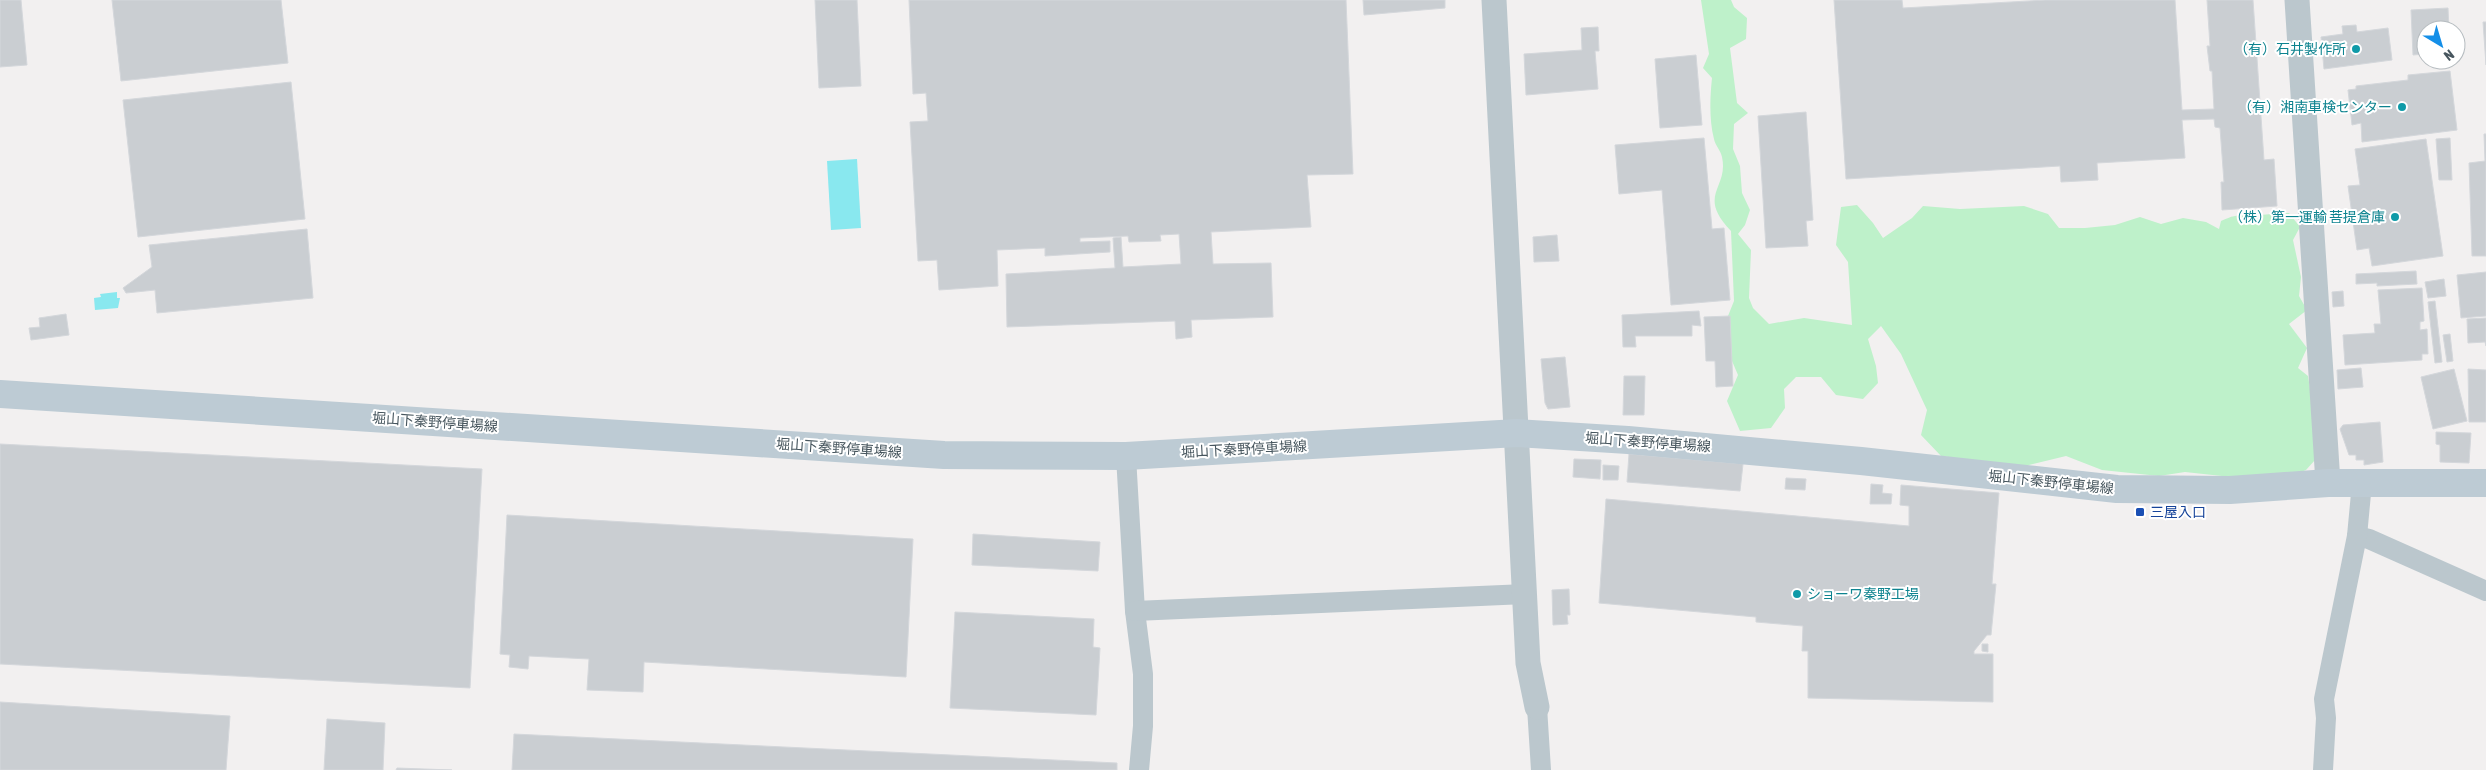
<svg xmlns="http://www.w3.org/2000/svg" width="2486" height="770" viewBox="0 0 2486 770" font-family="'Asap Condensed','Noto Sans JP',sans-serif">
<rect width="100%" height="100%" fill="#f2f0f0"/>
<path fill="#bef1ca" d="M 1701,0 L 1731,0 L 1734,7 L 1747,18 L 1746,39 L 1730,48 L 1737,103 L 1748,113 L 1734,124 L 1733,149 L 1740,166 L 1742,193 L 1750,210 L 1745,225 L 1738,234 L 1751,250 L 1749,298 L 1753,308 L 1769,324 L 1804,318 L 1852,325 L 1848,262 L 1836,245 L 1841,207 L 1857,205 L 1873,223 L 1883,238 L 1912,218 L 1923,206 L 1960,209 L 2024,206 L 2048,214 L 2059,228 L 2085,228 L 2115,225 L 2140,217 L 2161,224 L 2183,218 L 2206,222 L 2219,229 L 2221,221 C 2238,213 2239,216 2256,215 C 2266,215 2277,213 2289,213 L 2300,227 L 2293,240 L 2301,277 L 2299,296 L 2307,310 L 2289,324 L 2307,348 L 2298,368 L 2308,376 L 2311,395 L 2315,460 L 2306,470 L 2289,477 L 2231,477 L 2185,472 L 2159,476 L 2102,470 L 2066,456 L 2021,467 L 1941,456 L 1921,435 L 1927,410 L 1901,354 L 1881,326 L 1868,339 L 1876,366 L 1878,383 L 1863,399 L 1836,395 L 1821,377 L 1796,377 L 1784,389 L 1785,408 L 1771,428 L 1740,431 L 1727,401 L 1738,375 L 1729,354 L 1726,321 L 1734,301 L 1731,231 C 1696,194 1729,189 1722,157 C 1721,151 1715,145 1714,139 C 1709,120 1710,97 1712,78 L 1703,68 L 1709,54 Z"/>
<g fill="#89e8ef">
<polygon points="857,159 861,228 831,230 827,161"/>
<polygon points="117,292 117,298 120,298 118,308 95,310 94,298 101,297 100,294"/>
</g>
<g fill="#caced2" stroke="#d4d7db">
<polygon points="0,0 21,0 27,65 0,67"/>
<polygon points="112,0 281,0 288,63 121,81"/>
<polygon points="815,0 857,0 861,86 819,88"/>
<polygon points="909,0 1346,0 1353,174 1307,175 1311,227 1211,232 1213,264 1271,263 1273,317 1191,320 1192,337 1176,339 1175,321 1007,327 1006,274 1115,268 1113,238 1121,237 1123,267 1181,264 1179,234 1160,235 1161,241 1129,242 1128,236 1080,238 1080,242 1110,241 1110,252 1045,256 1045,248 997,250 998,286 939,290 937,260 918,261 910,122 928,121 926,93 913,94"/>
<polygon points="1363,0 1445,0 1445,8 1364,15"/>
<polygon points="1834,0 1902,0 1903,8 2046,0 2175,0 2182,110 2214,109 2212,71 2210,71 2207,46 2210,46 2207,0 2253,0 2264,160 2274,159 2277,206 2222,210 2221,182 2224,182 2220,128 2215,127 2214,119 2182,120 2185,158 2097,163 2098,180 2061,182 2060,166 1846,179"/>
<polygon points="2448,8 2449,30 2426,30 2426,54 2413,55 2411,10"/>
<polygon points="2483,22 2486,22 2486,65"/>
<polygon points="2356,25 2357,32 2388,28 2392,60 2324,69 2321,37 2343,34 2342,26"/>
<polygon points="1598,27 1599,51 1595,51 1598,89 1526,95 1524,54 1582,50 1581,28"/>
<polygon points="1696,55 1702,125 1660,128 1655,59"/>
<polygon points="2450,71 2457,130 2362,142 2361,123 2352,125 2348,90 2356,89 2356,86 2408,80 2408,75"/>
<polygon points="291,82 305,219 138,237 123,100"/>
<polygon points="1806,112 1813,220 1806,221 1808,246 1766,248 1758,116"/>
<polygon points="2484,134 2486,134 2486,256 2472,256 2469,163 2485,161"/>
<polygon points="1704,138 1712,229 1724,228 1730,300 1671,305 1662,190 1619,194 1615,145"/>
<polygon points="2450,138 2452,180 2439,180 2436,139"/>
<polygon points="2426,139 2443,256 2372,266 2369,248 2357,250 2348,186 2360,185 2355,149"/>
<polygon points="307,229 313,298 157,313 155,290 126,293 123,288 152,267 149,245"/>
<polygon points="1557,235 1559,261 1534,262 1533,237"/>
<polygon points="2416,271 2417,284 2377,286 2377,283 2356,284 2356,274"/>
<polygon points="2486,272 2486,316 2461,318 2457,275"/>
<polygon points="2444,279 2446,296 2428,298 2425,282"/>
<polygon points="2422,288 2424,321 2420,322 2420,330 2427,329 2428,354 2422,354 2422,360 2345,365 2343,335 2375,333 2374,324 2381,324 2378,290"/>
<polygon points="2343,291 2344,306 2333,307 2332,292"/>
<polygon points="2435,301 2442,362 2435,363 2428,302"/>
<polygon points="1699,311 1701,326 1692,325 1692,336 1635,336 1636,347 1623,347 1622,315"/>
<polygon points="66,314 69,335 31,340 29,328 40,327 39,318"/>
<polygon points="1730,316 1733,386 1716,387 1715,361 1706,361 1704,317"/>
<polygon points="2486,318 2486,346 2485,342 2468,343 2467,319"/>
<polygon points="2450,334 2453,361 2447,362 2443,335"/>
<polygon points="1565,357 1570,407 1548,409 1545,403 1541,359"/>
<polygon points="2361,368 2363,387 2338,389 2337,370"/>
<polygon points="2454,369 2467,421 2433,429 2421,377"/>
<polygon points="2468,369 2486,370 2486,422 2469,422"/>
<polygon points="1624,376 1645,376 1644,415 1623,415"/>
<polygon points="2380,422 2383,462 2364,465 2364,460 2356,460 2356,455 2349,455 2340,429 2343,425"/>
<polygon points="2436,432 2471,433 2469,463 2440,462 2440,445 2436,444"/>
<polygon points="0,444 482,469 470,688 0,664"/>
<polygon points="1629,454 1743,464 1740,491 1627,482"/>
<polygon points="1574,459 1601,460 1600,479 1573,477"/>
<polygon points="1603,465 1619,466 1618,480 1603,480"/>
<polygon points="1786,478 1806,479 1805,490 1785,489"/>
<polygon points="1871,484 1883,485 1882,493 1892,494 1891,504 1870,504"/>
<polygon points="1901,485 1999,493 1992,584 1996,584 1991,635 1987,635 1974,651 1974,654 1993,654 1993,702 1808,698 1808,651 1802,651 1803,626 1756,622 1756,617 1599,603 1606,499 1909,526 1909,506 1900,505"/>
<polygon points="507,515 913,539 906,677 644,662 643,692 587,690 589,659 529,656 528,669 509,667 510,655 500,654"/>
<polygon points="973,534 1100,542 1098,571 972,565"/>
<polygon points="1569,589 1570,615 1567,615 1568,624 1553,625 1552,590"/>
<polygon points="955,612 1094,619 1093,647 1100,648 1096,715 950,708"/>
<polygon points="1982,644 1988,644 1988,652 1982,651"/>
<polygon points="0,702 230,716 226,770 0,770"/>
<polygon points="327,719 385,723 383,770 324,770"/>
<polygon points="514,734 1117,763 1117,770 512,770"/>
<polygon points="397,768 452,770 396,770"/>
</g>
<g fill="none" stroke-linecap="round" stroke-linejoin="round">
<g stroke="#bbc7cd" stroke-width="20">
<polyline points="1126,456 1135,611 1143,674 1143,726 1139,770"/>
<polyline points="2357,536 2369,539 2486,591"/>
<polyline points="1135,611 1526,594"/>
<polyline points="1537,707 1541,770"/>
<polyline points="2323,770 2326,718 2324,699 2357,536 2362,483"/>
</g>
<g stroke="#bbc7cd" stroke-width="25">
<polyline points="1494,0 1528,663 1537,707"/>
<polyline points="2297,0 2328,483"/>
</g>
<polyline stroke="#bdcbd4" stroke-width="28" points="0,394 944,455 1126,456 1517,433 1628,440 1861,461 2117,489 2230,490 2328,483 2486,483"/>
</g>
<g fill="#0f9aa8" stroke="#fff" stroke-width="2">
<circle cx="2356" cy="49" r="5"/>
<circle cx="2402" cy="107" r="5"/>
<circle cx="2395" cy="217" r="5"/>
<circle cx="1797" cy="594" r="5"/>
</g>
<rect fill="#1a4fb4" stroke="#fff" stroke-width="2" x="2135" y="507" width="10" height="10" rx="2.5"/>
<g text-anchor="middle" stroke-width="4" stroke-linejoin="round" paint-order="stroke">
<g font-size="14" fill="#0d838f" stroke="#fff" text-anchor="end">
<text x="2346" y="54">（有）石井製作所</text>
<text x="2392" y="112">（有）湘南車検センター</text>
<text x="2385" y="222">（株）第一運輸 菩提倉庫</text>
<text x="1807" y="599" text-anchor="start">ショーワ秦野工場</text>
</g>
<g font-size="14" fill="#47565e" stroke="#fff">
<text transform="translate(435 422) rotate(4)" y="5">堀山下秦野停車場線</text>
<text transform="translate(1648 442) rotate(4)" y="5">堀山下秦野停車場線</text>
<text transform="translate(839 448) rotate(4)" y="5">堀山下秦野停車場線</text>
<text transform="translate(1244 449) rotate(-3)" y="5">堀山下秦野停車場線</text>
<text transform="translate(2051 482) rotate(6)" y="5">堀山下秦野停車場線</text>
</g>
<g font-size="14" fill="#164399" stroke="#fff" text-anchor="start">
<text x="2150" y="517">三屋入口</text>
</g>
</g>
<g transform="translate(2441 45) rotate(142)"><circle r="24" fill="#ffffff" stroke="#b5bbbf"/>
<path d="M0-4L9 19L0 12L-9 19Z" fill="#148fe8"/>
<text y="-8" font-size="14" font-weight="bold" text-anchor="middle" fill="#47565e">N</text>
</g>
</svg>
